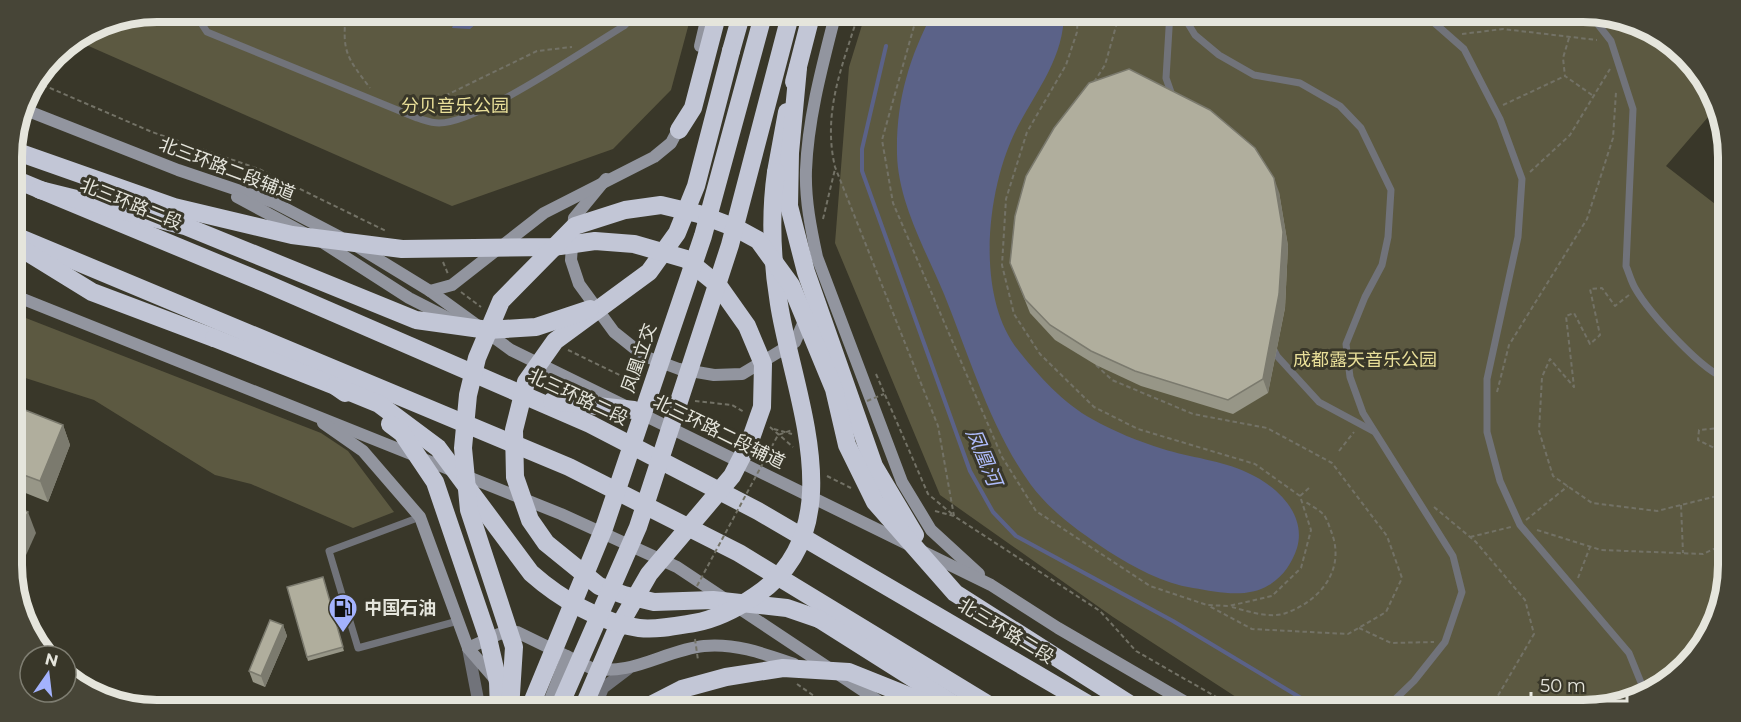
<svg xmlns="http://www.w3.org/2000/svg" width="1741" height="722" viewBox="0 0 1741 722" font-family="Montserrat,'Noto Sans SC',sans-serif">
<rect width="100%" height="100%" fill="#393729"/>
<g fill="#5c5941">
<polygon points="158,12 692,12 671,90 613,149 452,206 75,40 102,23"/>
<polygon points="866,12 1583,12 1639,23 1699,69 1715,109 1666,166 1728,214 1729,564 1718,620 1672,680 1592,710 1256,710 1113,617 940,495 835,243 849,67"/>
<polygon points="13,313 321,433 348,451 394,512 353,528 251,484 215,475 94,400 13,374"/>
</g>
<g fill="#5b6288">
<polygon points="435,12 490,12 470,29 452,28 454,23"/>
<path d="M 1064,12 C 1064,57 1038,88 1018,126 C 987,185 974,294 1018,350 C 1037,374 1064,404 1092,419 C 1115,432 1138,441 1163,449 C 1188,457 1224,461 1246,472 C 1276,485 1307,514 1297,548 C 1292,563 1283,577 1269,585 C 1246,599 1218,592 1193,588 C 1162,583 1135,568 1108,551 C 1080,532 1052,513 1031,485 C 991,430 970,358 944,294 C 926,251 898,202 897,154 C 896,101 909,58 933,12 Z"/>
</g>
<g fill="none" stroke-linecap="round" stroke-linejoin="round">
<polyline stroke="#5b6288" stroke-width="4" points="886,46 862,149 862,171 970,471 993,512 1016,536 1173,621 1321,710"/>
<g stroke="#737266" stroke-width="2" stroke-dasharray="4.5 3" stroke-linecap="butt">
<path d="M 346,12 C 342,52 346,56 370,88"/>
<path d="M 859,12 C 843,65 822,111 835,167 L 938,426 L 954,516"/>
<polyline points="918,12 882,140 893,203 1002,457 1036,511 1150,586 1207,605 1229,606 1272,596 1301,568 1311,530 1300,496 1255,464 1138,429 1094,407 1040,354 1014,314 1002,265 1006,199 1027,132 1066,65 1077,32 1078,12"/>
<polyline points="1572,12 1581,19"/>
<polyline points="1462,34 1503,29 1597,40"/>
<polyline points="1569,38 1563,58 1565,76 1592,95"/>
<polyline points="36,82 152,132 259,169 386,231"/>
<polyline points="1094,82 1105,65 1120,12"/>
<polyline points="410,104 426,105 537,51 572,47"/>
<polyline points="1503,105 1565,76"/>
<polyline points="1530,172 1570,135 1610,69"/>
<polyline points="823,219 835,169"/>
<polyline points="443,262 448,274"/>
<polyline points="461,292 481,307"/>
<polyline points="1629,295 1615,306 1602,288 1590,289 1600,335 1590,344 1574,313 1566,316 1574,387 1550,359 1542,377 1539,431 1553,476 1592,503 1657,511 1729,493"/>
<polyline points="568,350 636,383"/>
<polyline points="1096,365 1112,380 1193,414 1267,428 1332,463 1387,536 1402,578 1386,612 1348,634 1252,629 1209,606"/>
<polyline points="876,374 928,494 952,514"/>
<polyline points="1720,386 1724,395 1728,397"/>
<polyline points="1497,392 1509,345 1587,219 1613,138 1616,92"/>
<polyline points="695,401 732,405 744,412"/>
<polyline points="770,427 793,447"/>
<polyline points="1729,427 1699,430 1698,440 1729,455"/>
<polyline points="774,429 792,434"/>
<polyline points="1339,451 1354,432"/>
<polyline points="827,476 851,488"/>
<polyline points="1300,496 1309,488"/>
<polyline points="1681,505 1683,553"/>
<polyline points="1434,507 1476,542 1525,600 1534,634 1496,699 1494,710"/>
<polyline points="935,511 954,516 1100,611 1136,651 1239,710"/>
<polyline points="1526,520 1568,486"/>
<polyline points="1537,530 1601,550 1703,554 1729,542"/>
<polyline points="1470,537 1511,527"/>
<polyline points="1722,545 1729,555"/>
<polyline points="1578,578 1590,547"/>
<path d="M 1232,607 C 1247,611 1270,619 1286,613 C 1322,600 1346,568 1331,531 C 1329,526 1327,518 1323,514 C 1318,509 1310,505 1304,501"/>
<polyline points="1359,628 1391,643 1434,642"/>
<polyline points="1650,678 1669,681"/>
<polyline points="797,684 834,710"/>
</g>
<g stroke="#71737a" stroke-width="7">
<path d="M 194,12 L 207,32 L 417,118 C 424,120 432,123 439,123 C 479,123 585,49 624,26 L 638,12"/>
<polyline points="1170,12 1166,78 1173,98"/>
<polyline points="1181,12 1195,35 1219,55 1254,75 1300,83 1340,106 1361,128 1391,190 1388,237 1382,265 1365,297 1346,344 1350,377 1363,413 1453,556 1462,592 1445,642 1414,681 1384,710"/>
<polyline points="1422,12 1464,49 1500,119 1522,179 1518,237 1487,379 1487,432 1500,481 1520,525 1629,653 1644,690"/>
<path d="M 1589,13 L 1611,41 L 1633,109 L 1626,266 C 1629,273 1631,281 1635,288 C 1648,311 1704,374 1728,379"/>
<polyline points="1273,348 1277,356 1319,402 1373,431"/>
<polyline points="420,517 329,551 358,648 458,621"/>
</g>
<g stroke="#71737a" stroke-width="12">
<polyline points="468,648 480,710"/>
<polyline points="594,710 603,688 628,669"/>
</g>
<g stroke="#92959f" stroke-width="12">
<path d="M 836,12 C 823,63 808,117 806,170 C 805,200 811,229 817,257 L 902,482 L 931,530 L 979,574"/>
<polyline points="700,46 708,12"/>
<polyline points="23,109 178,170 273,202 340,237"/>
<polyline points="606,179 574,218 571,260 579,284 614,332 644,356 679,369 714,375 742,374 795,342 805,319"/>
<polyline points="237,197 306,234"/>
<polyline points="322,242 409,298 456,322"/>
<polyline points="358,247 430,291 511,350 991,585 1058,628 1199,710"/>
<polyline points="430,291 452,285 544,213 654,157 671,143 681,124"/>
<polyline points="13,295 561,514 677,567 892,710"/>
<polyline points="323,423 363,451 420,517 468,648 494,678"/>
<path d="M 468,648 L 499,634 L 517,632 L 591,668 C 631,677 665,650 704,646 C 736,643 765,654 794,664"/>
<polyline points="546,710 567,656"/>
</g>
<g stroke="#c2c6d6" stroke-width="18">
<polyline points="731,51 742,12"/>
<polyline points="794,82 812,12"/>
<polyline points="679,130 693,108 718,12"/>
<polyline points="776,172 787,112"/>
<polyline points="12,178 265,283 590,424 758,511 1098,710"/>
<polyline points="13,235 569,467 739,553 997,710"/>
<polyline points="19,247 92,292 214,338"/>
<polyline points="552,401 634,410"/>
<polyline points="819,619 963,710"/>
</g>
<g stroke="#737266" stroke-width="2" stroke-dasharray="4.5 3" stroke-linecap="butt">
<polyline points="867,401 884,394"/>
<polyline points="697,586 778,435 792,430"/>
<polyline points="695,639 698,660"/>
</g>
<g stroke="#c2c6d6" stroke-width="18">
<polyline points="731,51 696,186 677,233 649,272 555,341 526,382 514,430 515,477 530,520 546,543 599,586 624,595 654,602 713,600 787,608 819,619"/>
<polyline points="798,68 790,153 789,206 806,272 874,466 915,535"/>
<polyline points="12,150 174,207 292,235 402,249 553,247 595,241 634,244 686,259 718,285 747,326 763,364 762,407 750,441 732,476 649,574 615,633 582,710"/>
<polyline points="40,190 185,226 416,320 488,330 536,327 590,309"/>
<polyline points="214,338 335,386 345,393"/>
<path d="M 335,386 L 379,404 L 438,448 L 531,573 C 559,598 601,623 639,628 C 657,630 676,626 694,623 C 717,619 736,609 755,596 C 856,529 793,395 779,304 C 772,261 770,214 776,172"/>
<polyline points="390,424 402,433 435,482 488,638 498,682 499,710"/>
<polyline points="510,710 514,647 469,510 463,448 468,395 477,358 501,301 575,226 625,210 661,205 699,214 736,228 758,240 791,285 834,389 847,445 875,502 955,593 1139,710"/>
<polyline points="529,710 604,528 703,236 764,12"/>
<polyline points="558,710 638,527 730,245 791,12"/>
<polyline points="641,710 682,689 726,677 783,668 849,672 944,710"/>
</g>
</g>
<g fill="#979687">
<polygon points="1279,192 1288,246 1285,308 1268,393 1233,414 1141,386 1096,365 1055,340 1030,313 1010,263"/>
<polygon points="63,425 70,445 48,502 13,488 13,441"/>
<polygon points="323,577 344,651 308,661 287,587"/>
<polygon points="283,625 287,636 265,687 253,682 249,671"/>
</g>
<g fill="#7b7a6e">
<polygon points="1274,178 1279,192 1288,246 1285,308 1268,393 1263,379"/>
<polygon points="63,425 70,445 48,502 40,481"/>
<polygon points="28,512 36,533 13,584 13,546"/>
<polygon points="283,625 287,636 265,687 261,676"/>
</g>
<g fill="#b0ae9d" stroke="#7b7a6e" stroke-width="1.5">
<polygon points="1129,69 1210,110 1255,148 1274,178 1283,232 1279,294 1263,379 1228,400 1135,371 1091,351 1050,325 1025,299 1010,263 1015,216 1026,176 1054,128 1089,83"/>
<polygon points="25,410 63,425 40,481 13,471 13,441"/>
<polygon points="13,506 28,512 13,546"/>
<polygon points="323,577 343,647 307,657 287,587"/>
<polygon points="270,620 283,625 261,676 249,671"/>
</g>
<defs>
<g id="fuel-pin" transform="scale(1.5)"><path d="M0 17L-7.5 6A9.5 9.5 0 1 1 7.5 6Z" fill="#a3b2fd" stroke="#393729"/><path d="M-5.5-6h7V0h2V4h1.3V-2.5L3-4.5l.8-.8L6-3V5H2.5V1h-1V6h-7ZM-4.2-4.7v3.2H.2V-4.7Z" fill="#111"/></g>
</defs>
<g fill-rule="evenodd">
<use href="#fuel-pin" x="343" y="608"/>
</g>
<g text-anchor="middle" stroke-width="6" stroke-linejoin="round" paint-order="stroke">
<g font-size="18" fill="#e9df99" stroke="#393729">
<text x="455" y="112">分贝音乐公园</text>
<text x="1365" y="366">成都露天音乐公园</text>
</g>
<g font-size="18" fill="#e5e5dc" stroke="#393729">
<text transform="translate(227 169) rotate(21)" y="6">北三环路二段辅道</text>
<text transform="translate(131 204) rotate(22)" y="6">北三环路二段</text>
<text transform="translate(639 358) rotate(-71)" y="6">凤凰立交</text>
<text transform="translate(578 397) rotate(25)" y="6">北三环路二段</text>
<text transform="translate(719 432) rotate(26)" y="6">北三环路二段辅道</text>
<text transform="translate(1006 631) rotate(31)" y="6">北三环路二段</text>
</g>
<g font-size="18" font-weight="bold" fill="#e5e5dc" stroke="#393729" text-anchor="start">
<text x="364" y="614">中国石油</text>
</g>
<g font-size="20" font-style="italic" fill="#aebbfa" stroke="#393729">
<text transform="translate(984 457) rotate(67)" y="7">凤凰河</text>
</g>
</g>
<path d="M0 0H1741V722H0ZM157 22H1583A135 135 0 0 1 1718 157V565A135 135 0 0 1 1583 700H157A135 135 0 0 1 22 565V157A135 135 0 0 1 157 22Z" fill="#474537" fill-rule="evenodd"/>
<path fill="none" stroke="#e5e5dc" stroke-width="8" d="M157 22H1583A135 135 0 0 1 1718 157V565A135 135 0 0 1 1583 700H157A135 135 0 0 1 22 565V157A135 135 0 0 1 157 22Z"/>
<g transform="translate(48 674) rotate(14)"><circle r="28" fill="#393729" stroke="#7e7d71" stroke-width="1.5"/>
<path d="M0-4.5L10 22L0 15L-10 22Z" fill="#a3b2fd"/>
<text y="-9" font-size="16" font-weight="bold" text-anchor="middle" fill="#e5e5dc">N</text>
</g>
<path d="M1531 692v9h96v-9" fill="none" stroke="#e5e5dc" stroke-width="3"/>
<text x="1540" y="692" font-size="18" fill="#e5e5dc" stroke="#393729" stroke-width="4.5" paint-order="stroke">50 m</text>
</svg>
